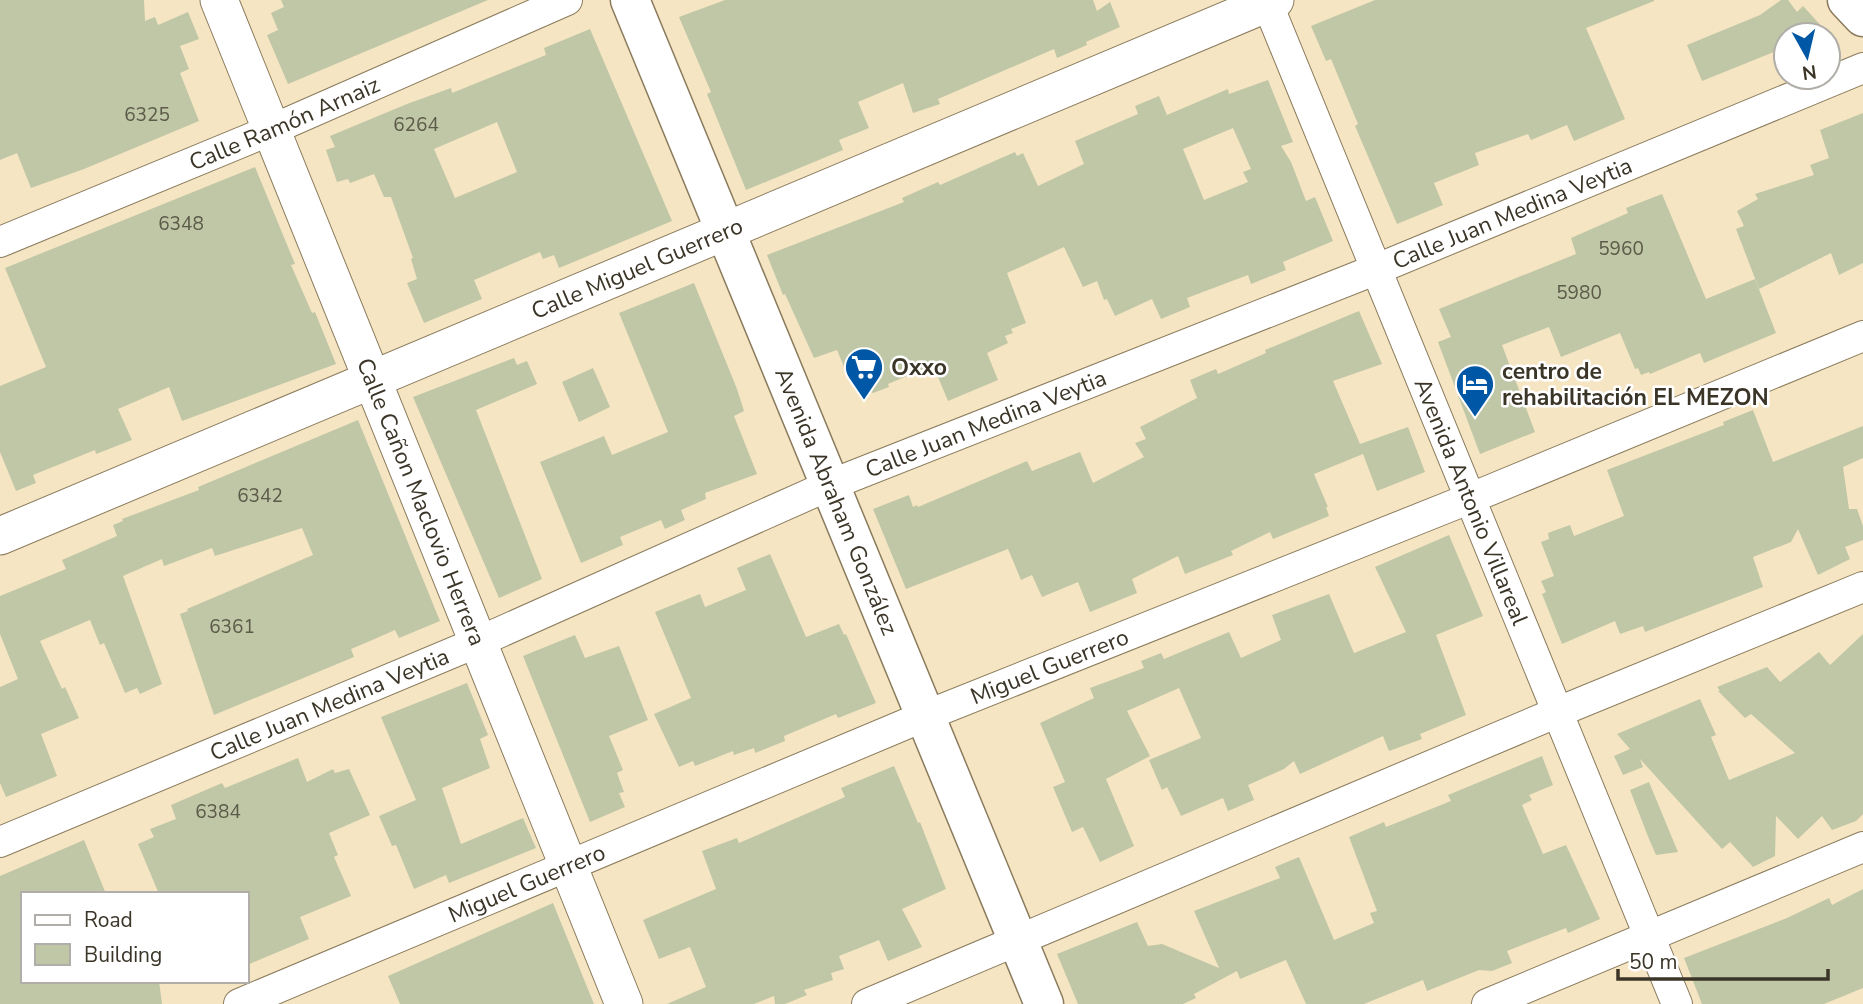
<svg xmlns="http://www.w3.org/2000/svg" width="1863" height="1004" viewBox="0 0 1863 1004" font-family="'Nunito Sans',sans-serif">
<rect width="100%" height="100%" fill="#f6e5c3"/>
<g fill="#bfc7a6" fill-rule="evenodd">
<polygon points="0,0 144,0 145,21 155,17 158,25 188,12 199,39 180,46 189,69 180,73 199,121 84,169 31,188 17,153 0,160"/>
<polygon points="281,0 488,0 288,84 267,35 278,30 271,13 284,7"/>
<polygon points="725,0 1093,0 1097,11 1110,2 1120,27 1086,42 1087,45 1057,58 1054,49 938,99 940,104 913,113 903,83 858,102 869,128 839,140 843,150 746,190 707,94 711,92 679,17"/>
<polygon points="1375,0 1654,0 1654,1 1586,28 1625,119 1574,141 1567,125 1531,140 1528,134 1475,153 1479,165 1434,183 1443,205 1397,224 1355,126 1358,124 1331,59 1326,61 1311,26"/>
<polygon points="1781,0 1788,0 1797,12 1803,6 1826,31 1816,35 1786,35 1786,47 1702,81 1687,45 1760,15"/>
<path d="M 590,29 L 672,221 L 559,268 L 554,255 L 543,259 L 540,252 L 474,280 L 482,299 L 424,323 L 407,283 L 417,279 L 411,259 L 413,258 L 391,197 L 384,197 L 374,174 L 350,183 L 348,179 L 337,182 L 326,150 L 335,147 L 330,136 L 407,104 L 451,88 L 452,93 L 546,55 L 544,48 ZM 497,122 L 517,172 L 455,198 L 434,149 Z"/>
<path d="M 1268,80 L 1293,142 L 1281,146 L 1291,162 L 1306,201 L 1315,197 L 1333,241 L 1283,262 L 1286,270 L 1251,284 L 1248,275 L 1187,298 L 1190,307 L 1161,319 L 1152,299 L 1115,316 L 1107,299 L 1104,300 L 1097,281 L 1083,287 L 1064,247 L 1007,273 L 1026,323 L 1011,329 L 1013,333 L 1005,336 L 1008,343 L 987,353 L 998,380 L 948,401 L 933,365 L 888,384 L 889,387 L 873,393 L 851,384 L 837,350 L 814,358 L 785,294 L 783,295 L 767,255 L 904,202 L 902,198 L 938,182 L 940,185 L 1015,152 L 1017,156 L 1023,153 L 1038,186 L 1084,164 L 1075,141 L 1138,114 L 1135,106 L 1159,96 L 1167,115 L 1228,89 L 1229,94 ZM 1233,128 L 1251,169 L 1243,172 L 1248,182 L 1204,200 L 1183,149 Z"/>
<polygon points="1863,113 1863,263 1839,275 1831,253 1759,289 1736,229 1744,226 1737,211 1758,199 1755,194 1814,175 1810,165 1829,158 1820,130"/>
<polygon points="255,167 295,264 291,265 312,313 315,312 336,364 182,421 169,387 118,409 132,440 96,454 95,450 33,475 36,483 16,491 0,452 0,386 46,367 5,268"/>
<polygon points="1662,194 1706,299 1755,279 1776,333 1704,363 1700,353 1650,374 1649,372 1641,375 1638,368 1635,369 1620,333 1561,357 1549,327 1502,345 1535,432 1480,454 1438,342 1451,337 1439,309 1576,254 1571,238 1628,213 1626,208"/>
<polygon points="694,283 737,389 744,411 734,416 757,474 705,493 706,499 681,510 685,520 665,529 661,520 620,537 623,545 581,563 540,462 604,436 612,455 668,432 619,313"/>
<polygon points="1359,311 1382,364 1333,381 1360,444 1408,427 1425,472 1377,491 1363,454 1314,474 1328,507 1326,507 1329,516 1273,539 1270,532 1231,551 1233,555 1185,574 1178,556 1132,579 1137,593 1090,612 1078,582 1042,597 1032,575 1021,580 1008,549 906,589 873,509 909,495 913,507 917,505 918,507 1027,461 1032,471 1080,452 1093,483 1144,457 1135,443 1146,439 1140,427 1197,398 1190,380 1216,369 1218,374 1266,353 1265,350"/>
<polygon points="514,358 517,365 527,361 537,384 476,410 542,579 499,598 413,397"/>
<polygon points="593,368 610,407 579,422 562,382"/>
<polygon points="1753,410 1773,462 1863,426 1863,458 1843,467 1849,509 1857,509 1863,526 1863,540 1845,547 1850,559 1818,575 1798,529 1791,542 1753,557 1763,587 1645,632 1643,626 1620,634 1615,621 1562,644 1542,594 1546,592 1541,581 1554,576 1541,542 1549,539 1548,533 1570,525 1574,536 1624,516 1607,470 1724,425 1723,422"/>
<polygon points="358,420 440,621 399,638 395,630 370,641 351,649 354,657 214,715 180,614 188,611 187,609 313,555 302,528 215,556 212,548 164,566 162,559 123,576 162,684 140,694 137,688 125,693 104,643 100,645 90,620 40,641 62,689 65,687 79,718 41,734 57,776 6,797 0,783 0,687 18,679 0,634 0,596 66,569 62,560 117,536 113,525 123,521 122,519 199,490 198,487"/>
<polygon points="1449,535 1483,616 1436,635 1466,715 1420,734 1422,739 1389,751 1383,736 1300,774 1294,761 1284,769 1248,785 1254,800 1228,811 1223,798 1181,816 1167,787 1162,790 1149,760 1201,738 1179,688 1127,711 1150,756 1106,779 1134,846 1100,862 1083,827 1072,832 1053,787 1065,782 1040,723 1094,698 1090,688 1144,668 1141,661 1161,653 1164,659 1229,632 1241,658 1281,640 1272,615 1329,594 1354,653 1406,632 1375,567"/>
<polygon points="770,554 806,637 839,624 844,635 846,634 876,703 838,718 836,714 784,736 785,741 755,753 754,748 734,755 733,751 695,766 693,761 679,767 654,714 691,698 655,612 700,594 705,607 746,590 737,568"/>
<polygon points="1863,634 1863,814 1856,821 1832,830 1822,816 1798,839 1776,816 1775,856 1753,867 1730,842 1722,849 1640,759 1643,767 1623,775 1614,756 1630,749 1617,734 1700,699 1716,735 1711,737 1729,780 1795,753 1751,714 1745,718 1718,691 1720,691 1717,687 1767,667 1780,682 1819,652 1830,665"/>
<polygon points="575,635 585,658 619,646 648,720 609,736 623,770 617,773 624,792 619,793 625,807 590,822 523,656"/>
<polygon points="467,683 488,735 480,739 490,768 442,788 461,844 523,818 536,848 449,883 446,875 414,889 396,845 392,846 379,816 416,800 381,717"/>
<polygon points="1542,756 1553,785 1529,795 1532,800 1522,805 1543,854 1566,845 1600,919 1568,933 1566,928 1507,951 1512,963 1492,971 1479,970 1427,991 1423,980 1364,1004 1306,1004 1286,960 1240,979 1237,971 1194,994 1196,998 1183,1004 1078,1004 1057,954 1137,922 1148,946 1162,944 1219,968 1194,911 1280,878 1275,867 1299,857 1334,940 1374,923 1370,913 1377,911 1349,837 1384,822 1386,827 1451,801 1448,795"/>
<polygon points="298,758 307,782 333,769 335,773 349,769 370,815 329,833 338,855 334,857 351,896 300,917 309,939 247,965 247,894 159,894 138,844 154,837 150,829 176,819 171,805 222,783 225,788"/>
<polygon points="894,766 918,823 920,822 946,889 902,909 922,947 888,961 879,940 839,956 844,969 831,973 833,980 804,990 807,995 785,1004 775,1004 774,996 754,1004 667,1004 706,987 690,947 659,959 643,920 716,889 702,851 737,838 739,843 845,797 841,788"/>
<polygon points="1649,782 1668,828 1678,852 1656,855 1649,839 1630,790"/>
<polygon points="84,840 106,894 23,894 23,981 159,981 162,1004 0,1004 0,876"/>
<polygon points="1863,889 1863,988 1824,1004 1702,1004 1684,958 1787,918 1829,898 1832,905"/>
<polygon points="553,903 594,1004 400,1004 388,976"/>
</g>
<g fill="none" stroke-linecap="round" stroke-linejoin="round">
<g stroke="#8a7b5c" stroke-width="32">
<g id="minor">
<path id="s1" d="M 1266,0 L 1677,1004"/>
<path id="s2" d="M 0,242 L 271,130 L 567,0"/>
<path id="s3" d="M 0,842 L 478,642 L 830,485 L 1377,269 L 1863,68"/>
<path id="s4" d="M 239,1004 L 925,716 L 1471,498 L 1863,336"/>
<polyline points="867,1004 1558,712 1863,587"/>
<polyline points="1487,1004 1863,847"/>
</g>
</g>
<g stroke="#8a7b5c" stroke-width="39">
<g id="tertiary">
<path id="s5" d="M 219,0 L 624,1004"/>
<path id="s6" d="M 0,536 L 1275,0"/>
</g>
</g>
<g stroke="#8a7b5c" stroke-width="41">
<g id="secondary">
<path id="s7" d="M 630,0 L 1044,1004"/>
<polyline points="1847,0 1863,17"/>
</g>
</g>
<use href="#minor" stroke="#fff" stroke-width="30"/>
<use href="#tertiary" stroke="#fff" stroke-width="37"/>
<use href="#secondary" stroke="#fff" stroke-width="38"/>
</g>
<defs>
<g id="supermarket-pin" transform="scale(2.0125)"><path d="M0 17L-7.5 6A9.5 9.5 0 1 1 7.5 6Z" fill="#0057a5" stroke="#fff"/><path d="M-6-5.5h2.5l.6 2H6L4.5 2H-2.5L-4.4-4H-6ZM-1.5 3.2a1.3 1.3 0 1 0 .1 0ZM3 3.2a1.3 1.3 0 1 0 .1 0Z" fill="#fff"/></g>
<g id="hotel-pin" transform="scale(2.0125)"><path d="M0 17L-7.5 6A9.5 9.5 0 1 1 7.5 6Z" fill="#0057a5" stroke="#fff"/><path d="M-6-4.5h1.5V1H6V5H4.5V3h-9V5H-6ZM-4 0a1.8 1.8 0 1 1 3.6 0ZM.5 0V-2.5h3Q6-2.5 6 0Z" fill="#fff"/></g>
</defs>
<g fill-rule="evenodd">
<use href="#supermarket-pin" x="864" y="367"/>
<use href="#hotel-pin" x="1475" y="384"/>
</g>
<g text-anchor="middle" stroke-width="5" stroke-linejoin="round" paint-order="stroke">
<g font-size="19" fill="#5c5a48">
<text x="147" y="121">6325</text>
<text x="416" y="131">6264</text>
<text x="181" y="230">6348</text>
<text x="1621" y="255">5960</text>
<text x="1579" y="299">5980</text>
<text x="260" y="502">6342</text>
<text x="232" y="633">6361</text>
<text x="218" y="818">6384</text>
</g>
<g font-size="23" fill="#3b3528" stroke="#fff">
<text dy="8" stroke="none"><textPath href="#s2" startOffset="308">Calle Ramón Arnaiz</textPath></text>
<text dy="8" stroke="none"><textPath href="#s3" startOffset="1638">Calle Juan Medina Veytia</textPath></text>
<text dy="8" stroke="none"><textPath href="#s6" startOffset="691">Calle Miguel Guerrero</textPath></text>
<text dy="8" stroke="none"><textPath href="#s3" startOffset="1071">Calle Juan Medina Veytia</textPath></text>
<text dy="8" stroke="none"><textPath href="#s5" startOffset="541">Calle Cañon Maclovio Herrera</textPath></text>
<text dy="8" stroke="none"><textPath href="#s7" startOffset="542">Avenida Abraham González</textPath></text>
<text dy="8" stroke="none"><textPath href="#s1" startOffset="542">Avenida Antonio Villareal</textPath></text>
<text dy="8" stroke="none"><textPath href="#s4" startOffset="878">Miguel Guerrero</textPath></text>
<text dy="8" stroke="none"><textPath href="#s3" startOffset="357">Calle Juan Medina Veytia</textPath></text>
<text dy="8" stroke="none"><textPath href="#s4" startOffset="312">Miguel Guerrero</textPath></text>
</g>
<g font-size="23" font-weight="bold" fill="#3b3528" stroke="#fff" text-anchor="start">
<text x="891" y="375">Oxxo</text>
<text x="1502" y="379">centro de<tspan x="1502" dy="26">rehabilitación EL MEZON</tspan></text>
</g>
</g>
<rect x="21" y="892" width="228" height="91" fill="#ffffff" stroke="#b1aea9" stroke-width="2"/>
<rect x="35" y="915" width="35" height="10" fill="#ffffff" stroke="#b1aea9" stroke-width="2"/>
<text x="84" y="927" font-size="21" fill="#3b3528">Road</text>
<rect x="35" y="944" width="35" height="21" fill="#bfc7a6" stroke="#b1aea9" stroke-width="2"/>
<text x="84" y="962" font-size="21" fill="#3b3528">Building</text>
<g transform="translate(1807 56) rotate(172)"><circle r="33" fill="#ffffff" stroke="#b1aea9" stroke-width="2"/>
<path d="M0-5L12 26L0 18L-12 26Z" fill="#0057a5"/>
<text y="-10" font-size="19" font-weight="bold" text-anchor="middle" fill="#3b3528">N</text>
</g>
<path d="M1618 969v10h210v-10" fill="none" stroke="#3b3528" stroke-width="3.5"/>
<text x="1629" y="969" font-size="21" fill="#3b3528" stroke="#ffffff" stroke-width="5" paint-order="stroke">50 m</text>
</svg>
